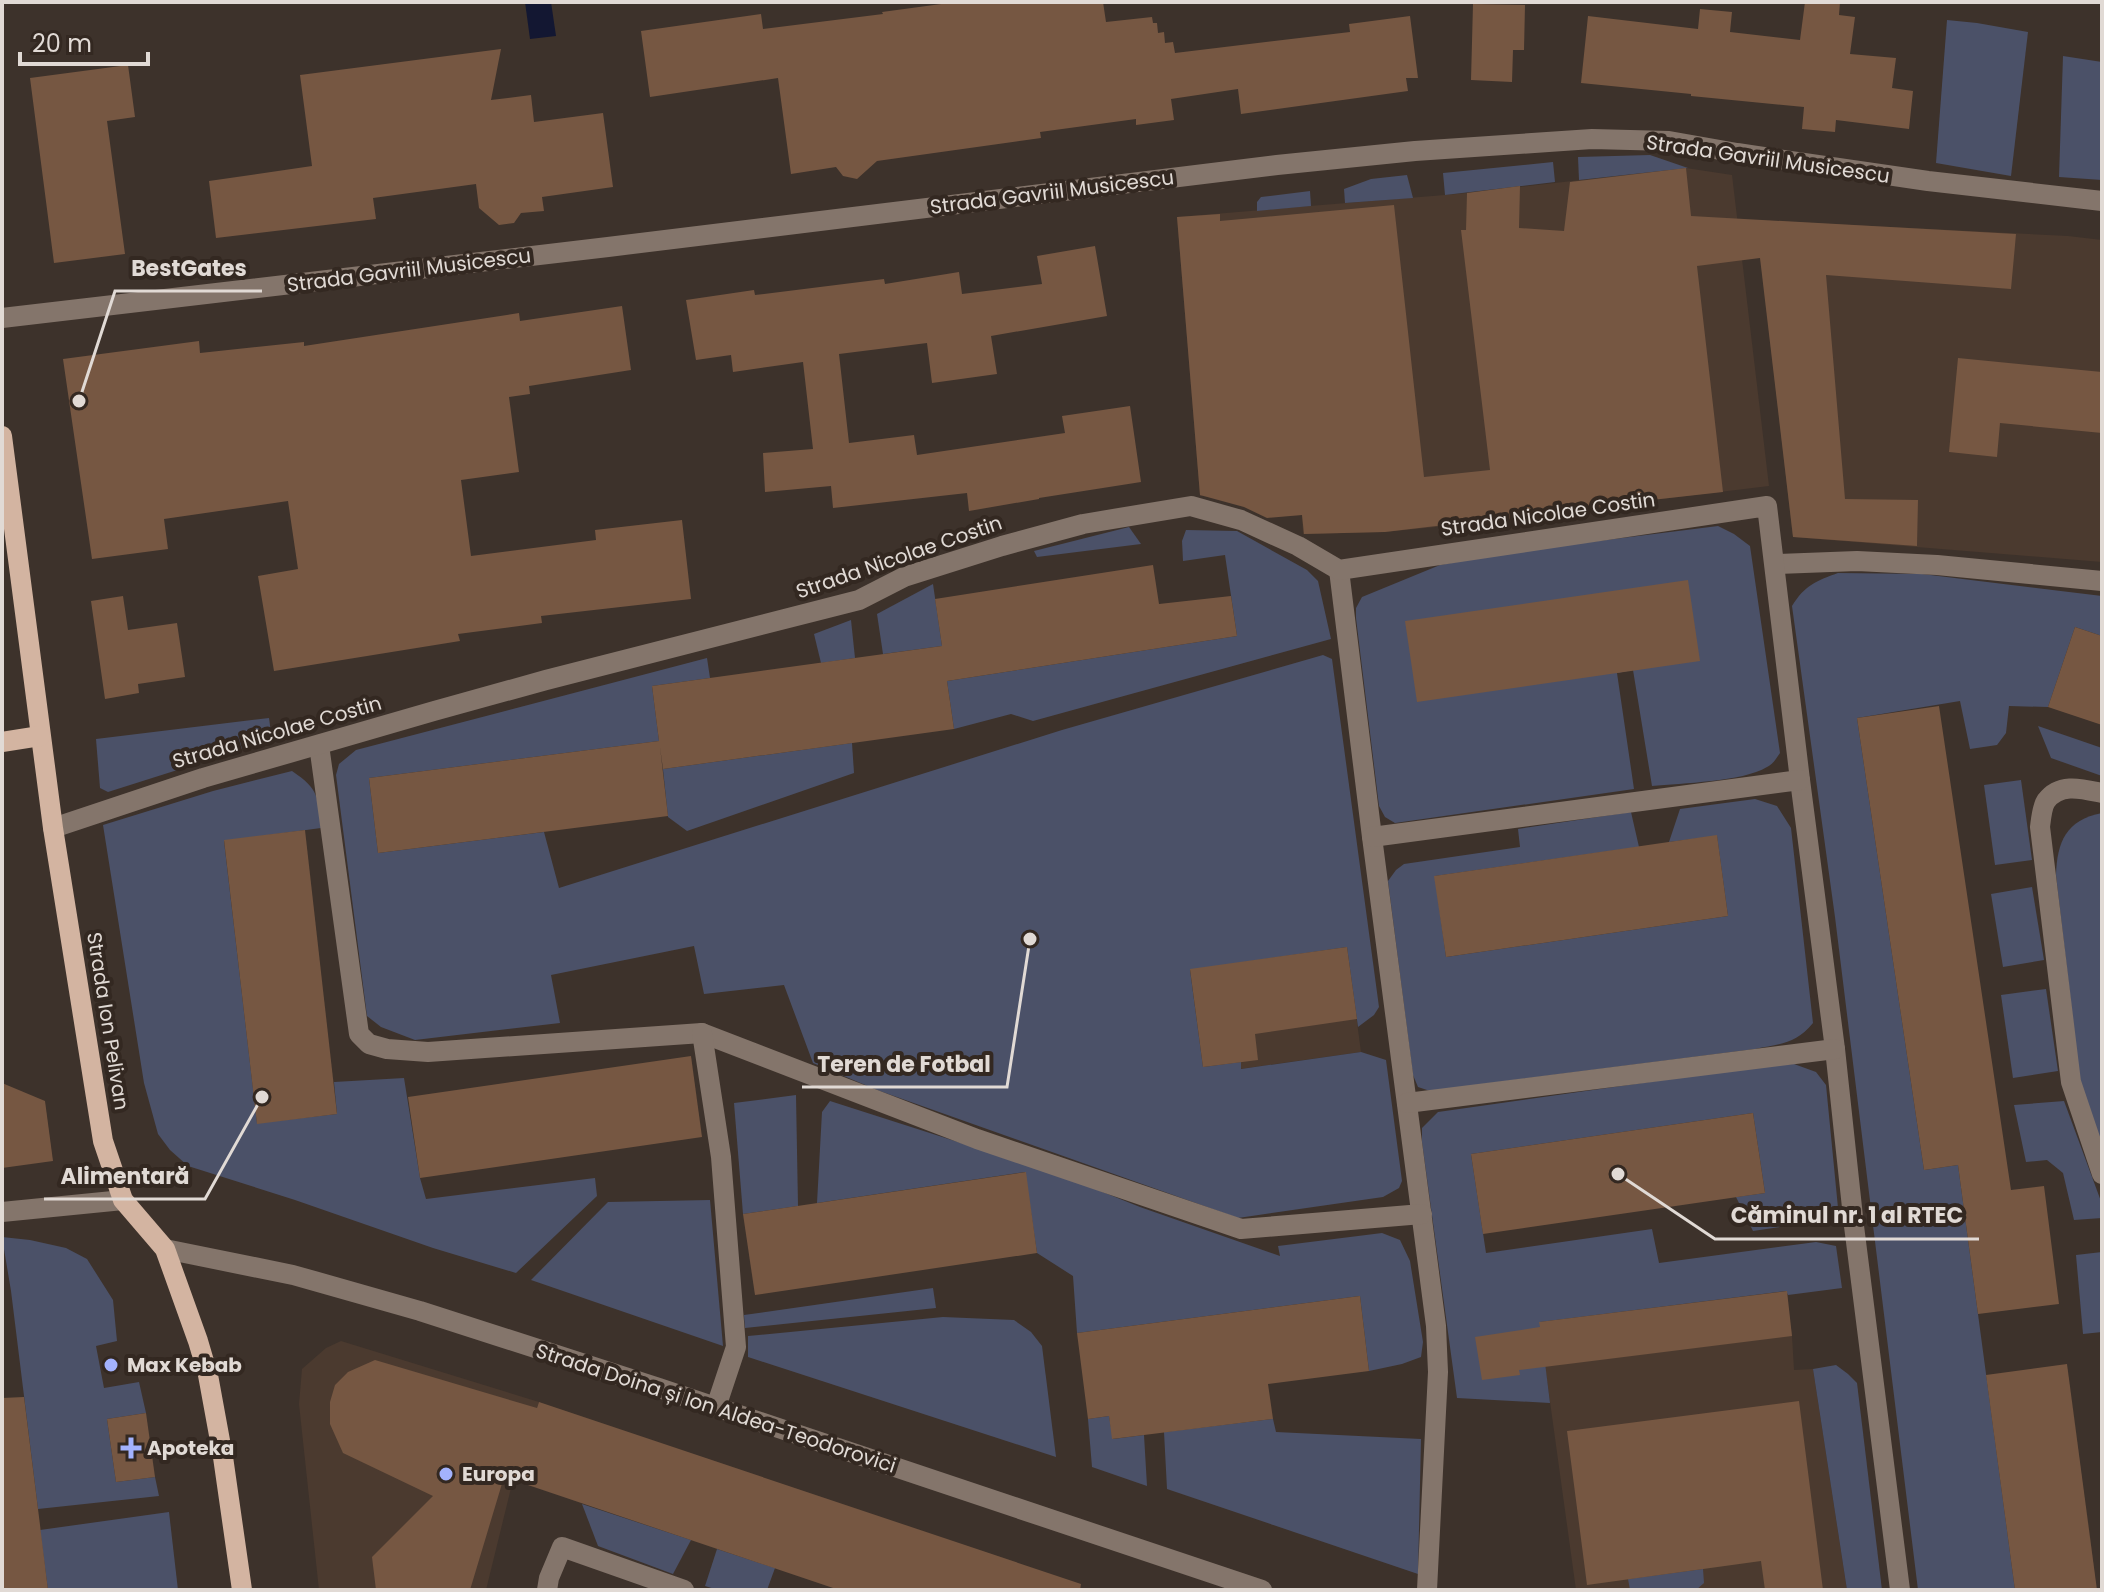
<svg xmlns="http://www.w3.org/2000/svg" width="2104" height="1592" viewBox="0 0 2104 1592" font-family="Poppins,sans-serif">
<rect width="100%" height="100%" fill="#3d322b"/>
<g fill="#4b3a2f">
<polygon points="1686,168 1732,175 1769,486 1637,502 1496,521 1385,532 1303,534 1302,515 1270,517 1242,493 1200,496 1177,217 1457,194"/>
<polygon points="1756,220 2068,236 2102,240 2102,562 1793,537"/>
<polygon points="1347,947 1361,1052 1240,1069 1241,1063 1203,1067 1190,969"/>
<polygon points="1786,1291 1792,1336 1794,1370 1813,1369 1847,1590 1576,1590 1539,1322"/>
<polygon points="341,1341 539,1402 513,1480 486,1590 319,1590 299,1404 302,1369 326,1348"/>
</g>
<g fill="#4b5168">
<polygon points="1947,20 1977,23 2028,32 2011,176 1936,163"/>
<polygon points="2063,56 2102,62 2102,180 2059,177"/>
<polygon points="1650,155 1688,168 1579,180 1578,157"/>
<polygon points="1553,162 1555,182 1445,195 1443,173"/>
<polygon points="1407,175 1413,198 1345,203 1344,189 1371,179"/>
<polygon points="1310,191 1311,206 1257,211 1257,202 1261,197"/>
<path d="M 1718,526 L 1734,534 L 1750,546 L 1780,753 C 1776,759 1773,764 1767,767 C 1742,782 1682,783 1652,786 L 1633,670 L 1617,673 L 1634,789 L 1395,823 L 1385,817 L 1379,806 L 1356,618 L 1356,608 L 1362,597 L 1440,565 L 1511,552 Z"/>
<polygon points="1129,527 1141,544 1037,557 1034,551"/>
<polygon points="1186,530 1237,531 1307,570 1318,581 1331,639 1033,721 1011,714 954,729 947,681 1237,636 1225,555 1183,561 1182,541"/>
<path d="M 1838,573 L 1922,574 L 2102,596 L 2102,636 L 2075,627 L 2048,707 L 2009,706 L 2006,733 L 1997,745 L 1970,749 L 1960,701 L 1857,718 L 1924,1170 L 1958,1165 L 2015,1590 L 1918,1590 L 1835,917 L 1792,606 C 1805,585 1816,581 1838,573 Z"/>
<polygon points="933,584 942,646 883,654 877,614"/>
<polygon points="851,620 855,658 821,663 814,634"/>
<polygon points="1323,655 1332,659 1379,1007 1374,1015 1358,1027 1347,947 1190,970 1203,1067 1241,1062 1241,1069 1361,1052 1386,1060 1402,1181 1399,1188 1383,1197 1238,1218 877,1090 813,1063 784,985 704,994 694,946 551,975 560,1023 415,1040 381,1027 367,1016 336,775 339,764 356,750 707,658 710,678 652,686 659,741 369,778 378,853 544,832 559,888 1062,730"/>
<polygon points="269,718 272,740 108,792 100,788 96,739"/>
<polygon points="2038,726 2102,748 2102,776 2051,758"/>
<polygon points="852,743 854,773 687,831 668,817 663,769"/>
<path d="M 292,771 C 320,790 317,796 321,828 L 224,841 L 257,1123 L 337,1114 L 334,1082 L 404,1078 L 420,1178 L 426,1199 L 595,1178 L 597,1196 L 516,1273 L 433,1248 L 295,1200 L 188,1166 L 170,1150 L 158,1134 L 144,1083 L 103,825 L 213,791 Z"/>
<polygon points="2021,780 2032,860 1995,865 1984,785"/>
<path d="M 1755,799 L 1777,806 L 1791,828 L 1813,1023 C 1796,1044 1780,1044 1755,1049 L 1430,1091 L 1418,1087 L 1413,1075 L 1388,881 L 1396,870 L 1404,864 L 1520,847 L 1518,829 L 1631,812 L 1639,847 L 1435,876 L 1446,957 L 1728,916 L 1717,836 L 1669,842 L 1680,809 Z"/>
<path d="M 2102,813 L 2102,1150 L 2081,1090 L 2056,875 C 2057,842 2066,820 2102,813 Z"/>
<polygon points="2032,887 2044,960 2003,967 1991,894"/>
<polygon points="2046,989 2058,1071 2013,1078 2001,995"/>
<polygon points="1794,1064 1816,1072 1826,1085 1839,1218 1753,1231 1736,1197 1765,1193 1753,1113 1471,1154 1486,1253 1652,1229 1659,1263 1816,1242 1836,1246 1842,1288 1788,1295 1786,1291 1540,1322 1550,1403 1457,1398 1422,1142 1422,1128 1438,1112 1769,1065"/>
<polygon points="796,1095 798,1206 743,1214 734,1103"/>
<polygon points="830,1101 1058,1174 1140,1207 1280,1256 1278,1246 1382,1233 1400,1240 1410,1261 1423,1342 1421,1357 1402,1364 1369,1371 1360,1296 1077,1333 1073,1276 1037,1253 1025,1172 817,1203 822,1112"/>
<polygon points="2064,1101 2102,1204 2102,1218 2074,1220 2063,1173 2047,1160 2026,1162 2014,1105"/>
<polygon points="710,1200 723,1346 531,1280 608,1202"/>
<polygon points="2,1237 30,1240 66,1248 87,1259 113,1300 117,1341 96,1346 104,1388 139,1382 146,1413 107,1419 116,1482 155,1477 159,1496 38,1509 11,1291"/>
<polygon points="2102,1252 2102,1332 2083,1334 2076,1255"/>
<polygon points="933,1288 936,1308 745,1328 744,1315"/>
<polygon points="943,1317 1014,1320 1031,1332 1042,1346 1056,1457 748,1357 748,1336"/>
<polygon points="1836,1365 1848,1374 1857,1383 1882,1590 1847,1590 1813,1369"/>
<polygon points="1109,1416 1113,1439 1144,1435 1147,1486 1092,1467 1088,1419"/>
<polygon points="1273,1419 1276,1432 1421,1439 1418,1574 1167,1489 1164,1432"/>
<polygon points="582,1504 691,1540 673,1574 598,1546"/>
<polygon points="169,1512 178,1590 48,1590 40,1530"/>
<polygon points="717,1549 775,1568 767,1590 718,1590 705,1586"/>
<polygon points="1703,1569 1704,1583 1696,1590 1666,1588 1663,1590 1630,1590 1628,1579"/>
</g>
<polygon fill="#131732" points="525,2 551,2 556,36 530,39"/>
<g fill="#765742">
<polygon points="956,2 1103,2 1106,22 1152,17 1153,23 1157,23 1158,33 1164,32 1165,43 1173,42 1175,53 1350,32 1349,24 1410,16 1418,78 1406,78 1408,91 1241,114 1238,89 1171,99 1174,120 1136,125 1136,119 1040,132 1041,138 877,161 857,179 843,176 836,167 791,174 778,78 650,97 641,31 761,14 763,29 883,14 882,12"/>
<polygon points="1805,2 1840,2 1839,15 1855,17 1850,54 1896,58 1892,88 1913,91 1909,129 1836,120 1835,132 1802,129 1804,107 1691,96 1691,94 1581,83 1588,16 1698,29 1700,9 1732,12 1730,32 1800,40"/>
<polygon points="1473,4 1525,5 1524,50 1513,50 1512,82 1471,80"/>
<polygon points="501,49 491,100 531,95 534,122 603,113 613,187 542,197 544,211 521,213 514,223 499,225 479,208 476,184 373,198 376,219 216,238 209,181 312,166 300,75"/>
<polygon points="128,65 135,117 107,121 125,254 54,263 30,78"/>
<polygon points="1686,168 1691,216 2016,234 2011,289 1826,275 1845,499 1918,500 1917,546 1793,537 1760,258 1697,266 1723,492 1580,508 1580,511 1496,521 1496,519 1385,532 1304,534 1302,515 1267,518 1244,507 1200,495 1177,217 1220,214 1220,221 1394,205 1424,477 1490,470 1461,230 1466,230 1467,193 1520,186 1519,228 1564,231 1570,182"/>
<polygon points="1095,246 1107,316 991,336 997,374 932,383 927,343 839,354 849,443 914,435 917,455 1065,433 1062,416 1130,406 1141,482 1039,498 1039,499 969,511 967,493 833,508 831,486 765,492 763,453 813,449 803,362 733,372 731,355 696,360 686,300 754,290 755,295 884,279 885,284 959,272 962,294 1042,284 1037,256"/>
<polygon points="622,306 631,370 529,386 530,394 509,397 519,472 461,480 471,556 596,540 595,530 682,520 691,599 541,616 542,623 458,634 460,641 274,671 258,576 298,569 288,501 164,519 168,549 92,559 63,359 199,341 200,353 304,342 304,346 519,313 520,321"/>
<polygon points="1958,358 2102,372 2102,433 2000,423 1997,457 1949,452"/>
<polygon points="1153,565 1159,604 1231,596 1237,636 947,681 954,729 663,769 660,747 668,816 378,853 369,778 659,741 652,686 942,646 935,599"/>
<polygon points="1688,580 1700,661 1417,702 1405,621"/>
<polygon points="123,596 128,630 177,623 185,677 138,684 139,693 105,699 91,601"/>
<polygon points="2075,627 2102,636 2102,725 2048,707"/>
<polygon points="1939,706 2011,1190 2044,1186 2059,1304 1978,1314 1958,1165 1924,1170 1857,718"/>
<polygon points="305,830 337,1114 257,1124 224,840"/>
<polygon points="1717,835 1728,916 1446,957 1434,876"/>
<polygon points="1347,947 1357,1019 1255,1034 1258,1060 1203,1067 1190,969"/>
<polygon points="691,1056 702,1137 420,1178 408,1097"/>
<polygon points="2,1083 45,1101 53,1161 2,1168"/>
<polygon points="1753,1113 1765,1193 1483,1234 1471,1154"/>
<polygon points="1026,1172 1037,1253 755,1295 743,1214"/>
<polygon points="1787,1291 1792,1336 1519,1370 1520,1375 1482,1380 1475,1337 1540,1327 1539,1322"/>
<polygon points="1360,1296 1369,1371 1268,1384 1273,1419 1112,1439 1109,1416 1088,1419 1077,1333"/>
<polygon points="375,1360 537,1408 539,1402 1081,1584 1080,1590 839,1590 504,1477 470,1590 376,1590 372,1557 433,1496 343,1453 330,1424 330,1402 335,1385 348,1372"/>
<polygon points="2067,1364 2097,1590 2015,1590 1986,1375"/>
<polygon points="24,1397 38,1509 48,1590 2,1590 2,1398"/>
<polygon points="1799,1401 1823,1590 1765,1590 1761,1561 1587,1585 1567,1431"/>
<polygon points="146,1413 155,1477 116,1482 107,1419"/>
</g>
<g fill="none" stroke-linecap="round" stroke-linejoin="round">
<g stroke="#84756b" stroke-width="20">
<polyline points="2,318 608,247 1277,165 1415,151 1592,139 1669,141 1737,153 1928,181 2102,201"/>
<polyline points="1775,564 1857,561 1937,565 2102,581"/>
<polyline points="1339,570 1372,837 1436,1326 1438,1372 1427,1590"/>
<polyline points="319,745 359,1034 369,1044 387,1049 428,1052 702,1033 977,1139 1241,1229 1422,1214"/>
<path d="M 2102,793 C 2083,789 2060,782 2046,801 C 2042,807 2041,819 2040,827 L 2071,1082 L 2102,1174"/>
<polyline points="53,828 203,778 434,711 546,680 859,600 904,577 1002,546 1083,524 1191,506 1241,520 1298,546 1339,570 1767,506 1800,780 1835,1049 1854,1226 1900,1590"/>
<polyline points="1372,837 1800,780"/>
<polyline points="702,1033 721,1157 736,1347 716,1407"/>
<polyline points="1407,1103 1835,1049"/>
<polyline points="2,1212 123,1200"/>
<polyline points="165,1249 293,1275 420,1311 659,1388 1262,1590"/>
<polyline points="547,1590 549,1578 562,1547 684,1590"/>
</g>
<g stroke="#d3b4a1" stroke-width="20">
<polyline points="2,436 53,828 103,1141 123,1200 165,1249 198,1341 208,1375 223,1457 242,1590"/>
<polyline points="2,742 40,736"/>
</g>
</g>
<g fill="#a3b2fd" stroke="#332821" stroke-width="3">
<circle cx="111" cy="1365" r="8"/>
<path d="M127 1436h8v8h8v8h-8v8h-8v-8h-8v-8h8z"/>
<circle cx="446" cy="1474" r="8"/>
</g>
<g text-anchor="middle" stroke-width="8" stroke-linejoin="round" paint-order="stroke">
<g font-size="20" fill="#e1dad5" stroke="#332821">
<text transform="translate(1768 159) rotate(8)" y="7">Strada Gavriil Musicescu</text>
<text transform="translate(1052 192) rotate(-7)" y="7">Strada Gavriil Musicescu</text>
<text transform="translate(409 270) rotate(-7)" y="7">Strada Gavriil Musicescu</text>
<text transform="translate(1548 514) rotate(-8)" y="7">Strada Nicolae Costin</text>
<text transform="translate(899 557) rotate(-19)" y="7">Strada Nicolae Costin</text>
<text transform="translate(277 732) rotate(-16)" y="7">Strada Nicolae Costin</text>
<text transform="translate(108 1021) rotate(81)" y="7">Strada Ion Pelivan</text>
<text transform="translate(716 1408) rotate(18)" y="7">Strada Doina și Ion Aldea-Teodorovici</text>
</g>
<g font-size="20" font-weight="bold" fill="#e1dad5" stroke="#332821" text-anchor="start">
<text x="127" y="1372">Max Kebab</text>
<text x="147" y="1455">Apoteka</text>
<text x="462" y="1481">Europa</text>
</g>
</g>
<path fill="none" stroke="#e1dad5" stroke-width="3" d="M79 401L115 291H262M1030 939L1007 1087H802M262 1097L205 1199H44M1618 1174L1715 1239H1979"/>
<g fill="#e1dad5" stroke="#332821" stroke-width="3">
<circle cx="79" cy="401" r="8"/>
<circle cx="1030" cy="939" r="8"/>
<circle cx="262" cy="1097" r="8"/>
<circle cx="1618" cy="1174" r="8"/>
</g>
<g font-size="22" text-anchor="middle" font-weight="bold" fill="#e1dad5" stroke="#332821" stroke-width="8" stroke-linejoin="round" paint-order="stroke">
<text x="189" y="276">BestGates</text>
<text x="904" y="1072">Teren de Fotbal</text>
<text x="125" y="1184">Alimentară</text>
<text x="1847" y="1223">Căminul nr. 1 al RTEC</text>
</g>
<rect width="2104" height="1592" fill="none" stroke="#e1dad5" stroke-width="8"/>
<path d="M20 52v12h128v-12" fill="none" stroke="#e1dad5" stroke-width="4"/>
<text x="32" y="52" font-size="24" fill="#e1dad5" stroke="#332821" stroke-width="6" paint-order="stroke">20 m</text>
</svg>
